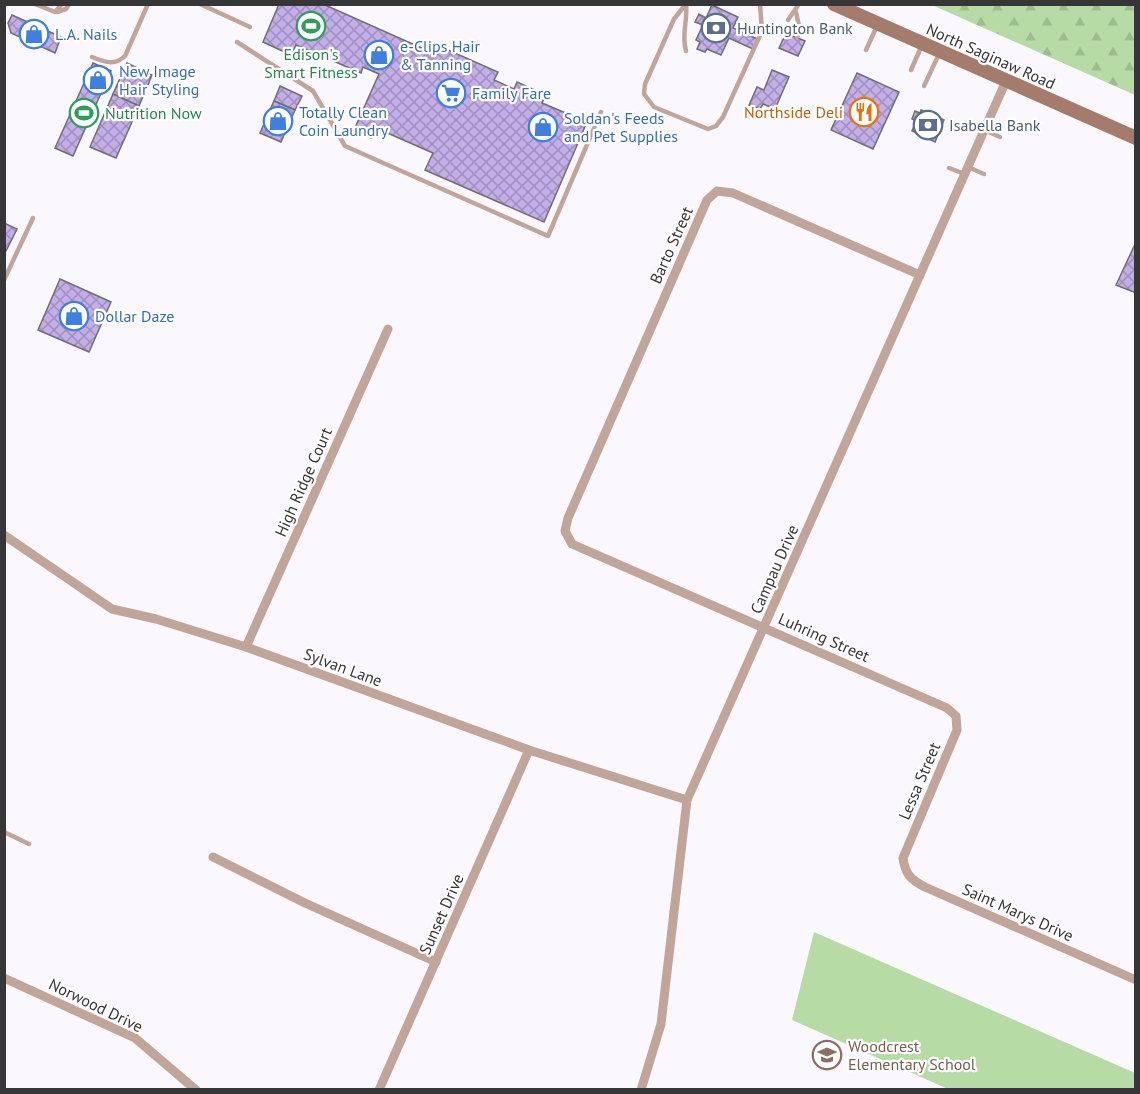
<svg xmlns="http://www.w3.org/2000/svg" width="1140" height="1094" viewBox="0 0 1140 1094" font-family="'PT Sans',sans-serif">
<defs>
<pattern id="forest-firs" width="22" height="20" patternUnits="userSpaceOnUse" patternTransform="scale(1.5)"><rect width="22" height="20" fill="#b7dba5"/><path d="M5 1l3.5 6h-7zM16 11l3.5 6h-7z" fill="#9ebd8f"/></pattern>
<pattern id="building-cross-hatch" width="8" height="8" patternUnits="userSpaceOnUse" patternTransform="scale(1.5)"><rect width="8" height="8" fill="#c3aee8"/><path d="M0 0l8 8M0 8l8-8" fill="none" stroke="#9f8ebd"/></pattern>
</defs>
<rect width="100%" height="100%" fill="#faf8fe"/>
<polygon fill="url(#forest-firs)" points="932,5 1135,5 1135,95"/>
<polygon fill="#b7dba5" points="814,932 1135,1073 1135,1089 948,1089 792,1020"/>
<g fill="url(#building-cross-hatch)" stroke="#6f6e72" stroke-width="1.5">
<polygon points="279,4 323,4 435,54 439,46 498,72 494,80 514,89 517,82 546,95 542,103 587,122 544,222 425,170 433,153 376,128 371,138 354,130 379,74 363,67 361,73 296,45 291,55 263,42"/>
<polygon points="712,5 738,17 733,28 757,39 753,49 729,38 721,55 707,49 705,52 697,49 700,42 696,40 703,25 695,22 699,14 706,18"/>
<polygon points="12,15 61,37 55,53 11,33 8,23"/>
<polygon points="786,33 805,41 798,56 779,48"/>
<polygon points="93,63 111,71 73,156 55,148"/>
<polygon points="127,63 152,75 139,106 113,94"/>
<polygon points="772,70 789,77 775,109 763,104 760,109 749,105 757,87 764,90"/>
<polygon points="857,73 899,92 873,149 831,130"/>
<polygon points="280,86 302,96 295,110 274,101"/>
<polygon points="113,94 139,106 116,158 90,147"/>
<polygon points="274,101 295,110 281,142 260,133"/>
<polygon points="921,110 944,120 935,142 912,131 916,121 912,119 915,111 920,113"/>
<polygon points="4,223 17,229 4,255"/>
<polygon points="1136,242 1136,293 1116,285"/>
<polygon points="60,279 111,302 89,352 38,330"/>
</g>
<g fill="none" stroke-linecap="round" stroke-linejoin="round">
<g stroke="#c1a599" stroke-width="4.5">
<polyline points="35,4 55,12 62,4"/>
<polyline points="200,4 250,27"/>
<polyline points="686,4 674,19 645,84 644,94 654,107 708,129 716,126 723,117 762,31 760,4"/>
<polyline points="57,12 66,9 69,4"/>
<polyline points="796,12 800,31 797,37"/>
<polyline points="788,20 799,4"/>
<polyline points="237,42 313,91 345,146 548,236 601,112"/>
<polyline points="866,50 877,26"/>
<path d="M 686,51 C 681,34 688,21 686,4"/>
<path d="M 92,57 C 104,62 115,66 125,56 L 148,4"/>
<polyline points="911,70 922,45"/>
<polyline points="924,86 939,54"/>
<polyline points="969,123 1000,137"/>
<polyline points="968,167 984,174"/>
<polyline points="949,168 965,174"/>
<polyline points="4,280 33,218"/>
<polyline points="4,832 29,844"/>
</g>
<g stroke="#c1a599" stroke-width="9">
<path d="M 920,275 L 733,193 L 717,191 L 707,200 L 568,518 L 565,531 L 572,544 L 947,708 L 956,716 L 957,730 L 903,858 C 905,874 911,880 925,887 L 1136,980"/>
<polyline points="4,535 112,609 156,619 246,647 529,750 687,800"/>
<polyline points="246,647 388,329"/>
<polyline points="213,857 305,903 436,962"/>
<polyline points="4,978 135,1038 196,1090"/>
<polyline points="379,1090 529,750"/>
<polyline points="641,1090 661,1024 687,800 1006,81"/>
</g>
<polyline stroke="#a57c6b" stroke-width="14" points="834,4 1136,138"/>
</g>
<defs>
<g id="stadium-ring" transform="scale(1.5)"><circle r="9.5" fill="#fff" stroke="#2e9e5b" stroke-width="1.5"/><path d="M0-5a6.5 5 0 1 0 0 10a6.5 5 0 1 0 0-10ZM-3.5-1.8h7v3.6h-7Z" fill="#2e9e5b"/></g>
<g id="bank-ring" transform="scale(1.5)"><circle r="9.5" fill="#fff" stroke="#5c6f8a" stroke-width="1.5"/><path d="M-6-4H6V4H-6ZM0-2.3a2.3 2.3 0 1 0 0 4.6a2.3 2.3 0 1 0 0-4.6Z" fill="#5c6f8a"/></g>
<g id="shop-ring" transform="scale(1.5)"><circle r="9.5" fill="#fff" stroke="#3f7fe0" stroke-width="1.5"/><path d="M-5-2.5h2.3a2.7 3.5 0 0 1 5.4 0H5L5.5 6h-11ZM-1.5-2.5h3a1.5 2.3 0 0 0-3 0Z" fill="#3f7fe0"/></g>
<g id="supermarket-ring" transform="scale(1.5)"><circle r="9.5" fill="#fff" stroke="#3f7fe0" stroke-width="1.5"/><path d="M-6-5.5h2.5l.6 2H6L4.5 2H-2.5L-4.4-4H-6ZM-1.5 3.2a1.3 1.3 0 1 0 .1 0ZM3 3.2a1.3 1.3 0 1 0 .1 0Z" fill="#3f7fe0"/></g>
<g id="restaurant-ring" transform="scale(1.5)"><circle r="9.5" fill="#fff" stroke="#e8710a" stroke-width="1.5"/><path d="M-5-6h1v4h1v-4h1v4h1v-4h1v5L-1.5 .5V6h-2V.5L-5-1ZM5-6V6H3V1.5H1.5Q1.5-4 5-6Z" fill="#e8710a"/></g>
<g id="school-ring" transform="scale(1.5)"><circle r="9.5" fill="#fff" stroke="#8d6e63" stroke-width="1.5"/><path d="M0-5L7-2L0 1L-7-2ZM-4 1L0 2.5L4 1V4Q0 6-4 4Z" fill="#8d6e63"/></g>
</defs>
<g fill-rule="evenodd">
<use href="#stadium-ring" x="311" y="26"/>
<use href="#bank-ring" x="716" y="28"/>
<use href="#shop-ring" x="34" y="34"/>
<use href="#shop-ring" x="379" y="55"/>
<use href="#shop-ring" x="98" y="80"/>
<use href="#supermarket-ring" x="451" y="93"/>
<use href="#restaurant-ring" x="864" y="112"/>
<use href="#stadium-ring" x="84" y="113"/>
<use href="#shop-ring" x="278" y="121"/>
<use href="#bank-ring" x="928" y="125"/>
<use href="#shop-ring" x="543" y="127"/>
<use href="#shop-ring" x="74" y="316"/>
<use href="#school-ring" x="827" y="1055"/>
</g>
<g text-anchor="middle" stroke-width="4.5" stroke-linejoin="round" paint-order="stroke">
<g font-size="16" fill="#4e5e75" stroke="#fff" text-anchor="start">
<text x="737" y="34">Huntington Bank</text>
<text x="949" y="131">Isabella Bank</text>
</g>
<g font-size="16" fill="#366cbe" stroke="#fff" text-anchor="start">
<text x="55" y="40">L.A. Nails</text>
<text x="400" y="52">e-Clips Hair<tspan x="400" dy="18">&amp; Tanning</tspan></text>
<text x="119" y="77">New Image<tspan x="119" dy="18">Hair Styling</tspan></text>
<text x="472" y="99">Family Fare</text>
<text x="299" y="118">Totally Clean<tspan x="299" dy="18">Coin Laundry</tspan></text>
<text x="564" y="124">Soldan's Feeds<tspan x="564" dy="18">and Pet Supplies</tspan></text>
<text x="95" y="322">Dollar Daze</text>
</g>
<g font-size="16" fill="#27864d" stroke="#fff">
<text x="311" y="60">Edison's<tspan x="311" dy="18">Smart Fitness</tspan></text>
<text x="105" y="119" text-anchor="start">Nutrition Now</text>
</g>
<g font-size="16" fill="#363537" stroke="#fff">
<text transform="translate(991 56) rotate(24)" y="6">North Saginaw Road</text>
<text transform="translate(671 245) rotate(-66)" y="6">Barto Street</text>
<text transform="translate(303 482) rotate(-66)" y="6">High Ridge Court</text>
<text transform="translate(774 569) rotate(-66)" y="6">Campau Drive</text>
<text transform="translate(824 637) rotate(24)" y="6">Luhring Street</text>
<text transform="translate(343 667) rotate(20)" y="6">Sylvan Lane</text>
<text transform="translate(919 781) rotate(-67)" y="6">Lessa Street</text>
<text transform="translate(1018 912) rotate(24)" y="6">Saint Marys Drive</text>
<text transform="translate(441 914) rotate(-66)" y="6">Sunset Drive</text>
<text transform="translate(96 1005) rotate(26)" y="6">Norwood Drive</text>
</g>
<g font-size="16" fill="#c56008" stroke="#fff" text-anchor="end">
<text x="843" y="118">Northside Deli</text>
</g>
<g font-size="16" fill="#785e54" stroke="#fff" text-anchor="start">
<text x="848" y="1052">Woodcrest<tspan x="848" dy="18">Elementary School</tspan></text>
</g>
</g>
<rect width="1140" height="1094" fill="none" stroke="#363537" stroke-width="12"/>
</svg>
